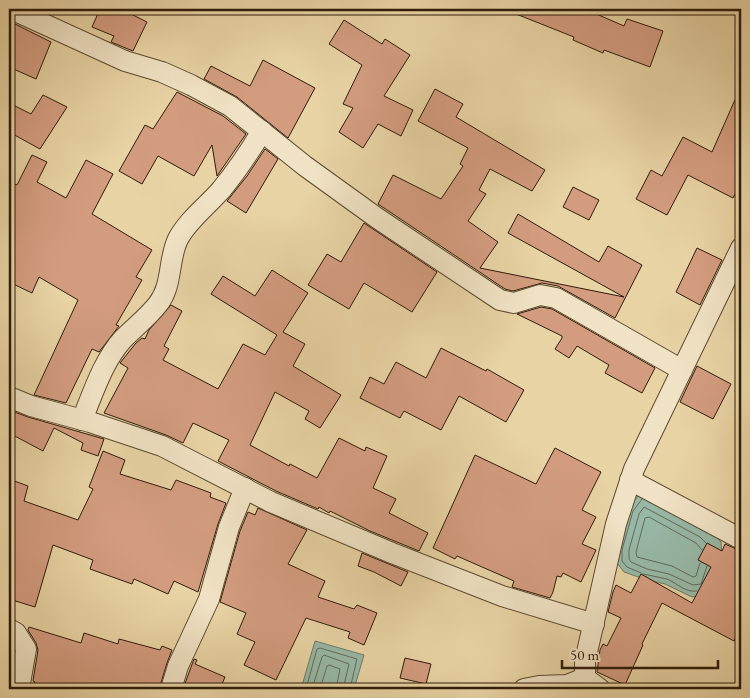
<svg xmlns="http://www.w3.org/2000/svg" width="750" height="698" viewBox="0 0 750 698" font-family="'EB Garamond',serif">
<rect width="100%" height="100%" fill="#e8d3a4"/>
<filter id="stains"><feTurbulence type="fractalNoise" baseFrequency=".004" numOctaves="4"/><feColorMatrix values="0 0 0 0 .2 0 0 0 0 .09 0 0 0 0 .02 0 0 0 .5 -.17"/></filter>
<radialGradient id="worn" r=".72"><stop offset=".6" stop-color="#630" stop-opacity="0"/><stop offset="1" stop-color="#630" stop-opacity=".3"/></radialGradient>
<g fill="#97b8a6" stroke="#6d7a67">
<polygon points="641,492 707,528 721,542 722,556 708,595 692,597 665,584 644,579 624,572 617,563 628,509"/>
<polygon points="315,641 364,655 354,689 301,689"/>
</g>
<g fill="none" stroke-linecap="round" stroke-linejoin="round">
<g stroke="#636a58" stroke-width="1">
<polyline points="706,543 700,537 644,507 639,514 629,550 629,559 631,562 647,569 669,574 693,585 701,584 707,566"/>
<polyline points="700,563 696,576 693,577 672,566 637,557 636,552 645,518 649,517 696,543 702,550"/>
<polyline points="641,573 627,567 622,561 622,550 633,511 642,499"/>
<path d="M 643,574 C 651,576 659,577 667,579 C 677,583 685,593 697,591"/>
<polyline points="306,689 317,649 320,648 357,659 350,689"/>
<polyline points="312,689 322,657 324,655 349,664 343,689"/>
<polyline points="320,689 327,666 329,665 340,669 336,689"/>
</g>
</g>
<g fill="#d39c7f" stroke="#2f1c09">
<polygon points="100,9 121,9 147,22 133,51 111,42 114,36 92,27"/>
<polygon points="506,9 585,9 624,26 627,19 663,31 650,67 604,50 603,53 573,40 574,37 506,10"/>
<polygon points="344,20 382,44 385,39 410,55 384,96 413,110 401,136 378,124 363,148 339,132 353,108 343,104 362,65 329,44"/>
<polygon points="9,21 51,42 36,79 9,67"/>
<polygon points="263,60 315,88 288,138 237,97 204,79 211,66 250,86"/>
<polygon points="741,86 741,183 733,198 688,175 667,215 636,199 651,170 662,176 683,137 712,152"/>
<polygon points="435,89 463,104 456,117 545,170 532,191 490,169 479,190 486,194 468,221 498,242 480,268 624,297 508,233 518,214 599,262 608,246 642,265 615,318 558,286 542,283 513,291 505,289 378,204 393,175 441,199 463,166 460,164 468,148 418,121"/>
<polygon points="177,92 223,116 246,134 217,176 212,145 194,176 158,156 142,184 119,171 145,125 153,129"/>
<polygon points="43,95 67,107 40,149 9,132 9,103 31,114"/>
<polygon points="265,149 278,159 246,213 227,201 247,176"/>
<polygon points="32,155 47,162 37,182 66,198 86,160 113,174 92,214 152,250 136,277 142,280 116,325 119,326 99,352 92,349 66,403 34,395 78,300 39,277 32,293 9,282 9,182 17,185"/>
<polygon points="573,187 599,200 589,220 563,207"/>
<polygon points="364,223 437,272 412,312 364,283 349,309 308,285 327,254 341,262"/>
<polygon points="697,248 722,260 700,305 676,292"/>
<polygon points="272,270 308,293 283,332 305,344 293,366 341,395 320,428 305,419 309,411 275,392 250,445 289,466 290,464 317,478 339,438 365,451 366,447 387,456 373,488 396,499 389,513 428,533 419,551 370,531 330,511 329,513 319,507 318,509 276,491 218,461 229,440 193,423 183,443 166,435 104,413 128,368 120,363 136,343 142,338 145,339 149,330 171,305 182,311 164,346 169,349 163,360 218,389 243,344 265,355 277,335 211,294 223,276 255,296"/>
<polygon points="541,307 552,309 655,368 642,393 605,373 609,365 577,346 569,358 555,349 562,338 562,336 517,314"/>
<polygon points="441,348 486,371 487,369 524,390 506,422 459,396 441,430 404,411 400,418 360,398 370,377 384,384 396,362 426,378"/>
<polygon points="697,366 731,384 713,419 680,402"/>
<polygon points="9,410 28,417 104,439 98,456 81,450 83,443 54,428 43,451 9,433"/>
<polygon points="555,448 601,472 582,510 596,517 582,544 596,550 581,582 563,573 561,577 557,576 553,592 550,598 512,587 514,581 457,556 455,559 433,548 475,455 536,484"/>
<polygon points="103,451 125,460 120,474 171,490 176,480 211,493 210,497 226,503 218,524 198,592 174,581 168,594 134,579 132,584 90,569 93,560 53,545 35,607 9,599 9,479 28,486 24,501 78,520 93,489 89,487"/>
<polygon points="258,508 307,530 288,564 325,581 318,597 354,609 357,605 377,613 364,645 348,638 350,632 306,618 276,680 244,665 255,642 237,634 246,613 220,602 240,531 248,512 255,515"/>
<polygon points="707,543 722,551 725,544 741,551 741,627 734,641 662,603 642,644 643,645 625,685 597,672 600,650 603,644 607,646 621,618 608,612 613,592 616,585 631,593 641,574 692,603 711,567 698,560"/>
<polygon points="362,553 408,572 401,586 374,572 358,566"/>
<polygon points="29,627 81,643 84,633 118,644 119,639 160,650 162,646 172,650 167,663 159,689 32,689 35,682 33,681 38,650 36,643 28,630"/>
<polygon points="405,658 431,664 426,684 400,678"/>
<polygon points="194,659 197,660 195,664 225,677 220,689 183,689"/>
</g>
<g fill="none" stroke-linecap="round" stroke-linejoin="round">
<g stroke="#5d4a30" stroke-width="22">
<g id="street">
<polyline points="11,9 125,61 162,72 191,85 230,106 305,166 377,218 500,300 514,303 540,295 556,298 682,370"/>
<polyline points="9,397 31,406 90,422 162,446 271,502 392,553 502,596 594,624"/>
<path d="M 82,420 C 93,393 103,361 123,339 C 135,327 148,317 158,304 C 173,285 168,259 178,239 C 188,220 207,206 221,190 C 236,172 250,151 262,131"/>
<polyline points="630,480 741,539"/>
<polyline points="9,629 16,633 26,649 19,689"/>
<polyline points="171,689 178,666 209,599 229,527 245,488"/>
<polyline points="524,689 539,686 567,685 585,678"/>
<polyline points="600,689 585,678 585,661 616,524 634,469 741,248"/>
</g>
</g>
<use href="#street" stroke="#f0e2c4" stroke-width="20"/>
</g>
<rect width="750" height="698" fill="none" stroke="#e8d3a4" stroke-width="30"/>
<rect x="10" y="10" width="730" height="678" fill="none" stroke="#2f1c09" stroke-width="2.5"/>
<rect x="15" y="15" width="720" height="668" fill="none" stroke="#2f1c09"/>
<path d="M562 660v8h156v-8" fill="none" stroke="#2f1c09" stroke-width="2.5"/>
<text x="570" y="660" font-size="15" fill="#2f1c09" stroke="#f0e2c4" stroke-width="4" paint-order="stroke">50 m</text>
<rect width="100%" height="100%" filter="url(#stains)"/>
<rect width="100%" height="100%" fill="url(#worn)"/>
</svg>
